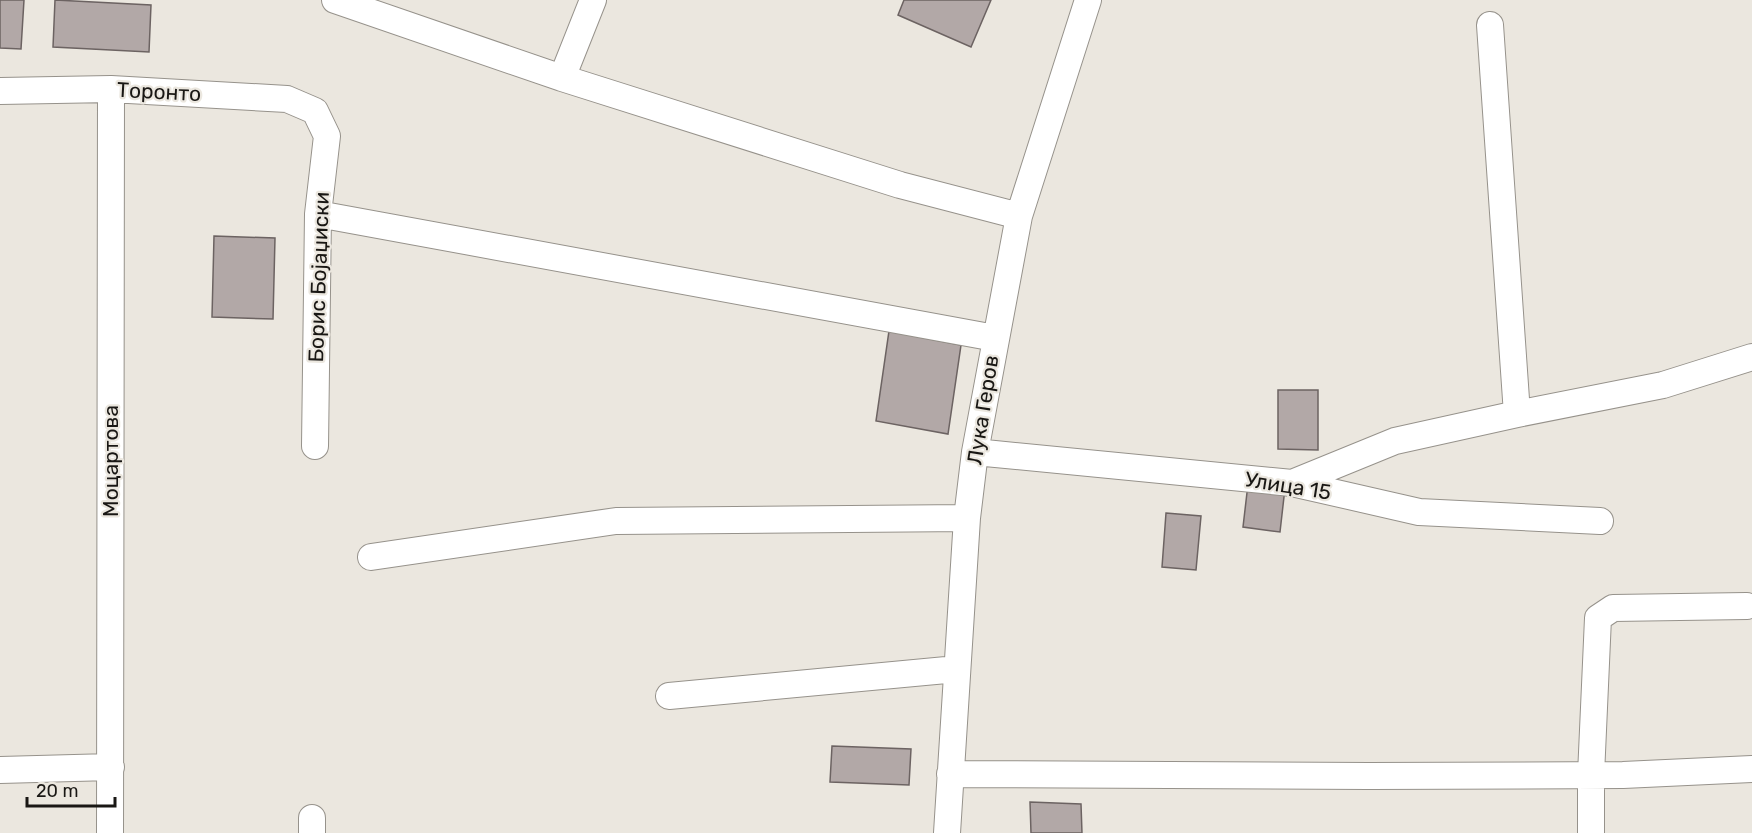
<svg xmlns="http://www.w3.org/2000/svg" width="1752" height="833" font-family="Rubik,sans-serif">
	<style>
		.building { fill: #b2a8a7; stroke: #6c6362; stroke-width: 1.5 }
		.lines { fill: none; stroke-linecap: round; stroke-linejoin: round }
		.minor-casing { stroke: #96928b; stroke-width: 28 }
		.minor { stroke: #fff; stroke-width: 26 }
		.labels { text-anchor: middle; stroke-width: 4.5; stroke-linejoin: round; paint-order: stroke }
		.street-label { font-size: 21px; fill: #191714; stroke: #ebe7df }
	</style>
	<rect width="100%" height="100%" fill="#ebe7df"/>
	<path class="building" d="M0 0H24L21 49 0 48Z
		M55 0 151 5 149 52 53 47Z
		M904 0H991L971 47 898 15Z
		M214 236 275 238 273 319 212 317Z
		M889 331 961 345 948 434 876 421Z
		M1278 390H1318V450L1278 449Z
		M1248 484 1285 488 1280 532 1243 527Z
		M1166 513 1201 516 1196 570 1162 567Z
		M832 746 911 749 909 785 830 782Z
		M1030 802 1081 804 1082 833H1031Z"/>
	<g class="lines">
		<g class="minor-casing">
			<path id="minor" d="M335 0 562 78 593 0
				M1490 25 1517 414
				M562 78 900 185 1019 216
				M0 91 111 89 287 99 315 111 327 136 318 214 315 446
				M318 214 995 338
				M975 452 1292 483 1419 512 1600 521
				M1292 483 1395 441 1517 414 1663 385 1752 357
				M371 557 616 521 967 518
				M669 696 957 669
				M0 770 111 767
				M950 774 1369 776 1623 775 1752 769
				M312 818V833
				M110 833 111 89
				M947 833 967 518 975 452 1019 216 1088 0
				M1591 833V775L1598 618 1613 608 1747 606"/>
		</g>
		<use href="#minor" class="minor"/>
	</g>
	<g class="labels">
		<g class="street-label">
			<text transform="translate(159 92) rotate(3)" y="7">Торонто</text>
			<text transform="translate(319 277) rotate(-88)" y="7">Борис Бојаџиски</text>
			<text transform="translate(983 410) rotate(-81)" y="7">Лука Геров</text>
			<text transform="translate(111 461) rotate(-90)" y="7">Моцартова</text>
			<text transform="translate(1288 486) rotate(9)" y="7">Улица 15</text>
		</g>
	</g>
	<path d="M27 797v9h88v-9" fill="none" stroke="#191714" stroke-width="3"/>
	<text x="36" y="797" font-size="18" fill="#191714" stroke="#ebe7df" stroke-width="4.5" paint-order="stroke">20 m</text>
</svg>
